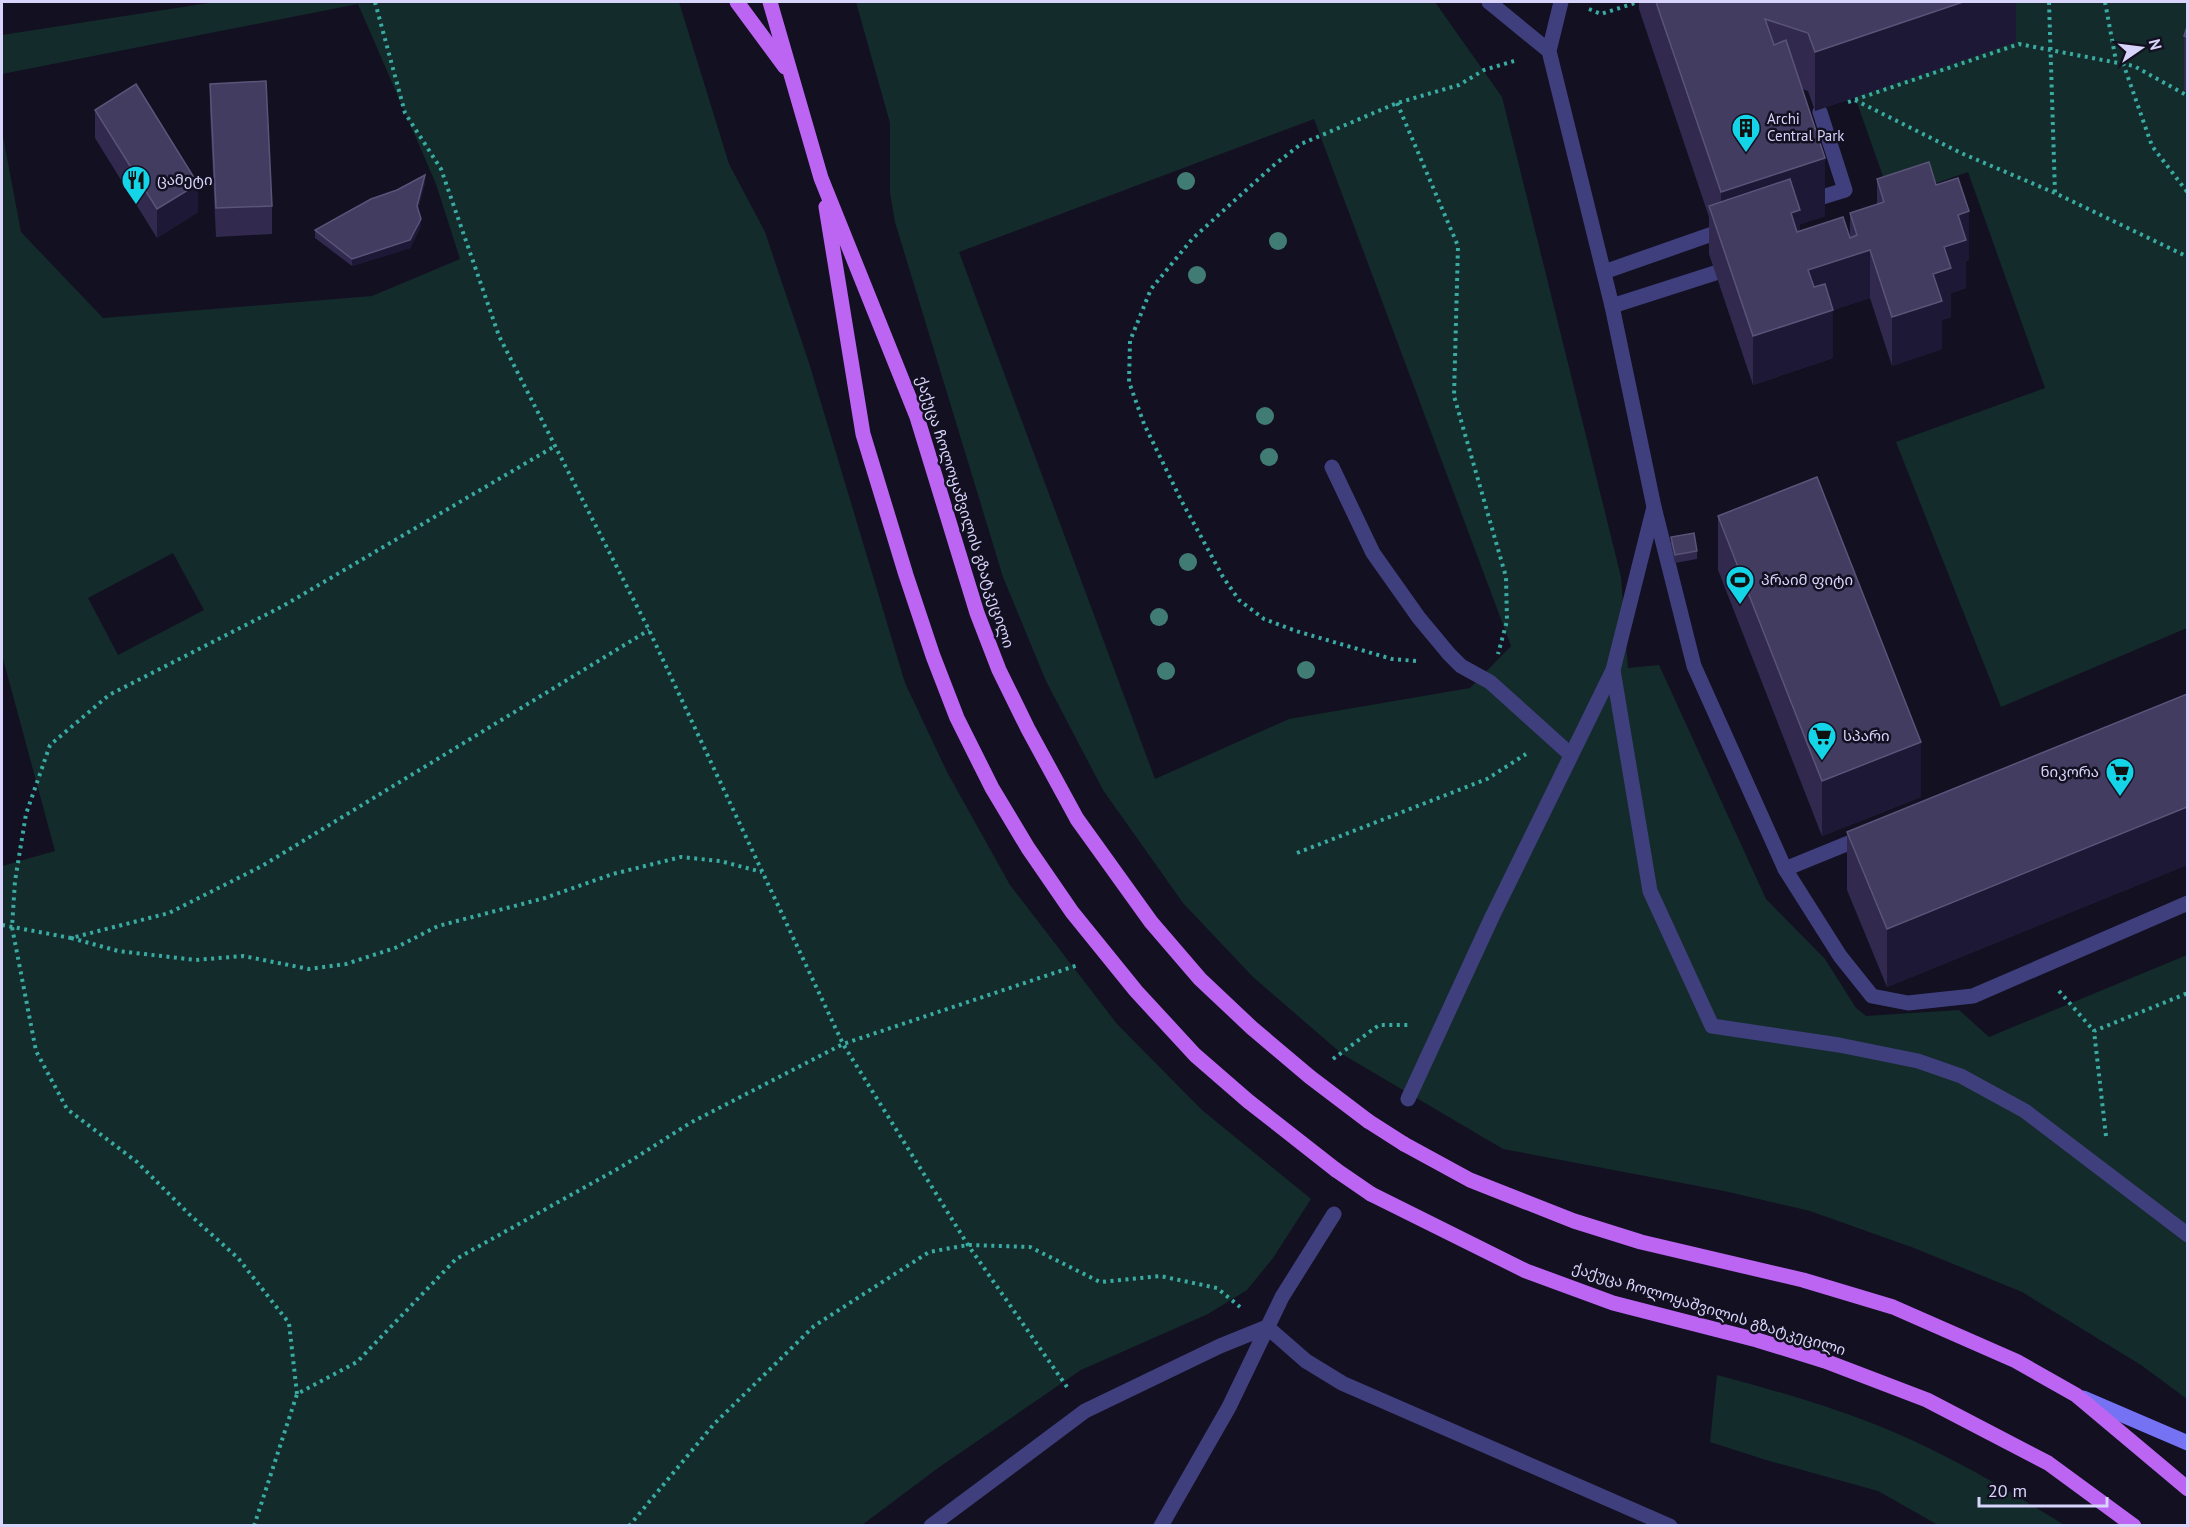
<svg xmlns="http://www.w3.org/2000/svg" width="2189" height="1527" font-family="'PT Sans','Noto Sans Georgian',sans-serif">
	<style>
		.green { fill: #132b2a; fill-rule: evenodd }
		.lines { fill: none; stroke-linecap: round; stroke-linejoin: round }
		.path { stroke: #39aba3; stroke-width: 4; stroke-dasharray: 3 4.5; stroke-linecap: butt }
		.lane { stroke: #403f7d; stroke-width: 15 }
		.street { stroke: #403f7d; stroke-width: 15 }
		.secondary { stroke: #7573f3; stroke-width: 15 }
		.primary { stroke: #bb65f2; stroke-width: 15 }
		.primary-bridge { stroke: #bb65f2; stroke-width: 15 }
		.tree { fill: #417c74 }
		.wall { fill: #312a4e }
		.shaded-wall { fill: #1d1835 }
		.building { fill: #433c61; stroke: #5a5479; stroke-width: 1.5 }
		.labels { text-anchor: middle; stroke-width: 5; stroke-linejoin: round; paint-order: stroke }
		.poi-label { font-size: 15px; fill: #d8d4fb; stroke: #131022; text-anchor: start }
		.street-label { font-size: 15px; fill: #d8d4fb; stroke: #131022 }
	</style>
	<rect width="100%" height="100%" fill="#131022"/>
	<path class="green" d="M215 2H679L729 164 765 232 810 366 905 683 947 772 1010 885 1117 1024 1202 1110 1311 1199 1273 1258 1247 1290 1208 1314 1081 1370 938 1468 862 1525H2V866L55 851 2 655V131L21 232 103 318 372 296 460 259 436 184 358 4 2 74V35ZM173 553 204 610 118 655 88 598Z
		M856 2H1435L1502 97 1621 577 1628 668 1659 665 1766 899 1825 959 1856 1008 1866 1016 1959 1010 1989 1037 2187 955V1399L2141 1365 2022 1292 1914 1248 1810 1211 1724 1191 1503 1149 1342 1054 1253 977 1183 903 1103 790 1046 681 1003 577 895 222 890 193V123ZM1314 119 1511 646 1470 688 1289 719 1155 779 959 252Z
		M2002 2H2187L2188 82 2184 90 2188 92 2187 628 2001 707 1896 442 2045 388 1968 172 1891 199 1855 97Z
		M1717 1375C1770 1389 1823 1404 1874 1424 1941 1450 2003 1487 2064 1525H1938L1878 1491 1766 1460 1710 1442Z"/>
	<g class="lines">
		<path class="path" d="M375 2 405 113 441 169 499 336 649 630 843 1044 968 1245 1067 1387
			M2049 2 2055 193
			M2105 2 2116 61
			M1589 9 1601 14 1638 2
			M2123 63 2152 146 2188 193
			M1855 100 1961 153 2055 193 2188 257
			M1848 102 2019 44 2134 66 2188 96
			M1397 103 1458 246 1454 396 1506 577 1507 621 1498 654
			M1416 661 1392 659 1296 631 1264 619 1239 600 1223 577 1181 500 1144 424 1129 382 1130 341 1151 289 1193 238 1274 165 1301 144 1397 103 1459 85 1484 70 1514 61
			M1297 853 1487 779 1526 754
			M2 925 71 938 169 913 262 866 649 630
			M71 938 118 951 196 960 243 956 309 969 346 964 395 948 438 926 545 898 613 874 681 857 720 861 762 872
			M2059 991 2094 1031
			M1333 1059 1379 1025H1410
			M2106 1136 2094 1031 2188 993
			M297 1394 289 1323 238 1258 189 1214 137 1162 67 1109 36 1051 12 927 15 881 26 814 50 745 109 695 283 606 555 446
			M254 1526 297 1394 357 1362 456 1259 621 1167 690 1123 843 1044 1078 965
			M629 1526 714 1424 814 1326 929 1252 968 1245 1030 1247 1100 1282 1160 1276 1217 1288 1240 1307"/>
		<path class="lane" d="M1819 198 1845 190 1820 112
			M1604 272 1715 233
			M1612 306 1715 273
			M1332 467 1373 553 1419 618 1449 654 1461 666 1490 682 1571 755
			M1613 670 1650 891 1712 1026 1839 1045 1918 1061 1961 1076 2025 1111 2188 1235
			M1785 869 1866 836
			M1408 1099 1492 917 1613 670 1654 507
			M931 1526 1085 1411 1220 1346 1267 1327 1306 1361 1342 1383 1670 1526
			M1161 1526 1229 1407 1282 1297 1334 1214"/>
		<path class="street" d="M1489 2 1549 51
			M1561 2 1549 51 1612 306 1654 507 1694 666 1785 869 1840 956 1872 996 1908 1003 1973 996 2188 903"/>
		<path class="secondary" d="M2083 1398 2188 1443"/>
		<path class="primary" d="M737 2 785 67
			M770 2 821 178 917 417 977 613 999 670 1028 729 1077 819 1151 922 1200 979 1252 1028 1310 1077 1368 1121
			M826 207 863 434 906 575 933 656 957 718 992 788 1028 848 1072 912 1136 991 1195 1055 1248 1101 1336 1170
			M1404 1144 1470 1180 1574 1221 1641 1242 1803 1280 1893 1307 2016 1361 2076 1395 2188 1489
			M1371 1194 1526 1271 1613 1303 1757 1340 1825 1361 1927 1400 2048 1463 2134 1526"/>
		<path class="primary-bridge" d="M1368 1121 1404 1144
			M1336 1170 1371 1194"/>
	</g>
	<g class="tree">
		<circle cx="1186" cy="181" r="9"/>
		<circle cx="1278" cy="241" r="9"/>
		<circle cx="1197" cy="275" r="9"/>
		<circle cx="1265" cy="416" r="9"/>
		<circle cx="1269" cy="457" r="9"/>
		<circle cx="1188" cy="562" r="9"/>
		<circle cx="1159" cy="617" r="9"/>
		<circle cx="1306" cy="670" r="9"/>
		<circle cx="1166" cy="671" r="9"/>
	</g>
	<path class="wall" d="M1639 2H2016V42L1815 111 1808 91 1802 89 1825 216 1800 224V231L1850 237V213L1877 204V179L1936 185 1969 260 1966 261V288L1951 293V317L1942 320V349L1892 366 1870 298 1833 310V358L1753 385 1709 254V217L1639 9Z
		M2187 27V92L2184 90V36Z
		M210 84 272 206V234L216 237 210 112Z
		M95 110 198 212 157 238 95 138Z
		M425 183 418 209 421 226 410 248 352 266 315 238V230Z
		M1718 516 1921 797 1822 836 1718 570Z
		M1671 537 1697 551V559L1675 563 1671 545Z
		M2187 694V865L1887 987 1847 890V832Z"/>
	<path class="shaded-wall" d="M1963 2H2016V42L1815 111V52Z
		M1825 158V216L1800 224V259L1721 240V192Z
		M425 175V183L417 213V206Z
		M198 184V212L157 238V209Z
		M1969 211V260L1966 261V288L1951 293V317L1942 320V349L1892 366V317L1944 247 1958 215Z
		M421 219V226L410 248 352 266V259Z
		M1870 250V298L1833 310V358L1753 385V336L1808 270Z
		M1921 742V797L1822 836V781Z
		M2187 807V865L1887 987V929Z"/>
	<path class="building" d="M1656 2H1963L1815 52 1808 33 1765 19 1774 45 1786 40 1825 158 1721 192Z
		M2187 27V37L2184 36Z
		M266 81 272 206 216 208 210 84Z
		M136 84 198 184 157 209 95 110Z
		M1929 162 1936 185 1958 178 1969 211 1958 215 1966 240 1944 247 1951 268 1933 274 1942 301 1892 317 1870 250 1808 270 1814 287 1825 284 1833 310 1753 336 1709 206 1790 179 1800 210 1791 213 1797 232 1843 217 1850 238 1857 235 1850 213 1884 202 1877 179Z
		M425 175 417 206 421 219 410 240 352 259 315 230 371 199 397 190Z
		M1817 477 1921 742 1822 781 1718 516Z
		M1694 533 1697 551 1675 555 1671 537Z
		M2187 694V807L1887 929 1847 832Z"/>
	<defs>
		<g id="building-pin" transform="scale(1.5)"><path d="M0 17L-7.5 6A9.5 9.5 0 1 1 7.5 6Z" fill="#14d5e8" stroke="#131022"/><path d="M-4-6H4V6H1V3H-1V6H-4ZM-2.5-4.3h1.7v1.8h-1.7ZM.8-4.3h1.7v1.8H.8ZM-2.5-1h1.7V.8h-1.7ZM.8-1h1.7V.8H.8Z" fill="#111"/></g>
		<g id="restaurant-pin" transform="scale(1.5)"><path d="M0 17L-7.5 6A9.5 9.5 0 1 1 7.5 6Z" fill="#14d5e8" stroke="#131022"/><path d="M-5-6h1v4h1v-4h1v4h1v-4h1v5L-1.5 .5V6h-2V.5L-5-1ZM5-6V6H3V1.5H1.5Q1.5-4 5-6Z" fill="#111"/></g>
		<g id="stadium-pin" transform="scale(1.5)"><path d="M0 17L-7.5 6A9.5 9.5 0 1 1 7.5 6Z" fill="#14d5e8" stroke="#131022"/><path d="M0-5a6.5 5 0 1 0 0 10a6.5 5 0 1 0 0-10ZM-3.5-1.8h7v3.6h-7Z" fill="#111"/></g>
		<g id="supermarket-pin" transform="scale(1.5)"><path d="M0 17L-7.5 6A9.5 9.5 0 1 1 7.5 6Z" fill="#14d5e8" stroke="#131022"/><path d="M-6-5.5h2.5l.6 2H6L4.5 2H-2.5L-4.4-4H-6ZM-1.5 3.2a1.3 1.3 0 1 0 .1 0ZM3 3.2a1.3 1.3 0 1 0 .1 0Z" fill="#111"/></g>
	</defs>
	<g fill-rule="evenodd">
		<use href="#building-pin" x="1746" y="128"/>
		<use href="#restaurant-pin" x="136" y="180"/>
		<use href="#stadium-pin" x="1740" y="580"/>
		<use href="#supermarket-pin" x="1822" y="736"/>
		<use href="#supermarket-pin" x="2120" y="772"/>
	</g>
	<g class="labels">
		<g class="poi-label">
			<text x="1767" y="124">Archi<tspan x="1767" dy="17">Central Park</tspan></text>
			<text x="157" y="185">ცამეტი</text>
			<text x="1761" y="585">პრაიმ ფიტი</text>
			<text x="1843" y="741">სპარი</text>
			<text x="2099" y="777" text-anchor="end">ნიკორა</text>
		</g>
		<g class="street-label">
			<text transform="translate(965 512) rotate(72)" y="5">ქაქუცა ჩოლოყაშვილის გზატკეცილი</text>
			<text transform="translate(1709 1309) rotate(17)" y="5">ქაქუცა ჩოლოყაშვილის გზატკეცილი</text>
		</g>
	</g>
	<rect width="2189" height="1527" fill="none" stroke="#d8d4fb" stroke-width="6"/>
	<g transform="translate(2141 48) rotate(76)" stroke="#131022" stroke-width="4.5" paint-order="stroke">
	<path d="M0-4.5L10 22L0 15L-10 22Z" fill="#d8d4fb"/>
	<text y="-9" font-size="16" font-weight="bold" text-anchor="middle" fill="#d8d4fb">N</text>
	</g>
	<path d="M1979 1497v9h128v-9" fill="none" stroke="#d8d4fb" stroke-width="3"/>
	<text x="1988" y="1497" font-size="18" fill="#d8d4fb" stroke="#131022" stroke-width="4.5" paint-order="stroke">20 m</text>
</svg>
